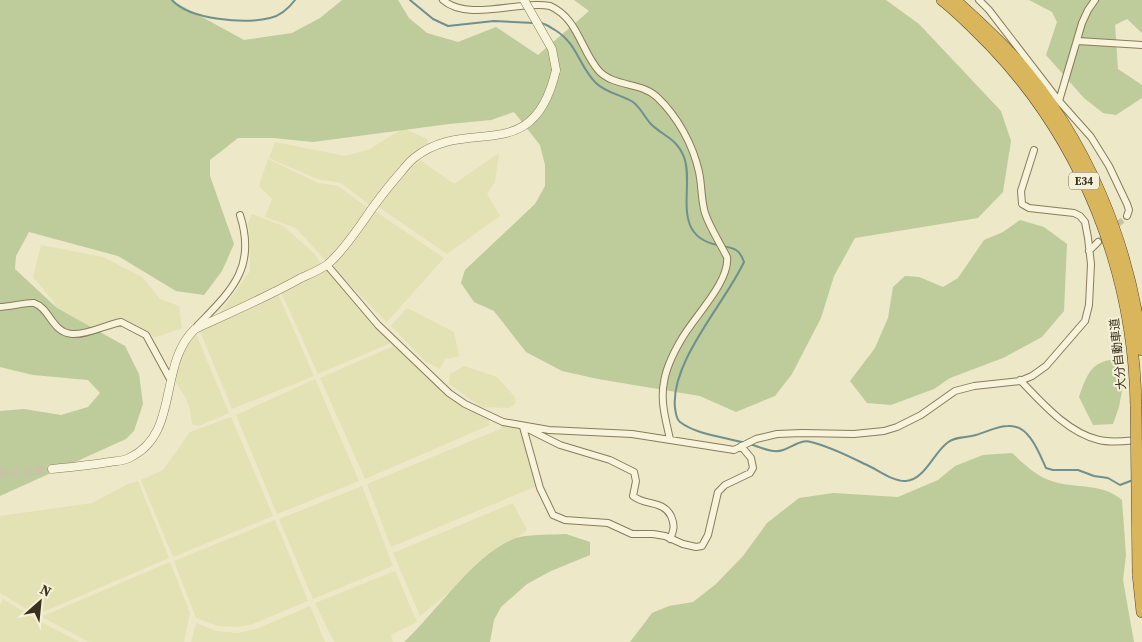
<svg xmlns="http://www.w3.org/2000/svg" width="1142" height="642" font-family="'Source Serif 4','Noto Sans JP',serif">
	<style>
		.farmland { fill: #e3e2b5 }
		.green { fill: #becb9b }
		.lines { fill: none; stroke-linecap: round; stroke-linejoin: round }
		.stream { stroke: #6f908d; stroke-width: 2 }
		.minor-tunnel { stroke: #c9c3a6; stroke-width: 6; stroke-dasharray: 6 3; stroke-linecap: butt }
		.tertiary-tunnel { stroke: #c9c3a6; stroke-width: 8; stroke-dasharray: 8 4; stroke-linecap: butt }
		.minor-casing { stroke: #897b5d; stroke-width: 8 }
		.tertiary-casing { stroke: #897b5d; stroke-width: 9 }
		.motorway-casing { stroke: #574831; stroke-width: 12 }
		.minor { stroke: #f8f4db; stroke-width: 6 }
		.tertiary { stroke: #f8f4db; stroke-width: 8 }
		.motorway { stroke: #d9b55c; stroke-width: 11 }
		.tertiary-bridge-casing { stroke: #897b5d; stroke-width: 9; stroke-linecap: butt }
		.motorway-bridge-casing { stroke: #574831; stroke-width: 12; stroke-linecap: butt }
		.tertiary-bridge { stroke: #f8f4db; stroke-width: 8 }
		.motorway-bridge { stroke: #d9b55c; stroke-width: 11 }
		.labels { text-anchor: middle; stroke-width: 4; stroke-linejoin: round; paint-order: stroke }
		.shield { fill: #f5f1d7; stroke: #716a57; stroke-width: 1 }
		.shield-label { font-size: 11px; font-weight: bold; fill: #393020 }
		.street-label { font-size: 12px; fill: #393020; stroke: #f5f1d7 }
	</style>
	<rect width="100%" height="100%" fill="#ede8c7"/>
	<path class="farmland" d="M403 128 427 139 428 144 404 162 371 206 341 183 317 179 269 158 275 142 345 156 370 149Z
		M499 153 495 182 487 194 500 216 447 254 377 206 404 173 420 160 454 184Z
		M268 159 318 183 338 186 368 208 347 240 327 262 296 228 265 217 272 199 259 186Z
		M375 211 444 258 387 322 335 270V261L358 236Z
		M252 214 283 226 314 253 321 264 271 292 219 314 250 271V241L248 223Z
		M41 245 103 257 142 277 160 299 179 306 182 328 154 338 149 332 121 318 82 330 66 326 53 301 33 277Z
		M328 269 393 342 318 374 281 292Z
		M278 294 314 376 232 409 200 331Z
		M407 308 454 332 459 355 457 357 445 359 440 369 426 362 391 326Z
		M196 334 229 413 199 426 193 425 192 423 190 409 186 398 176 383 175 374 182 350Z
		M396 345 454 399 488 417 490 425 365 479 320 378Z
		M464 366 497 377 514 396 516 403 509 408 481 407 449 384 450 374Z
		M315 379 359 481 277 514 236 415Z
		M231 417 273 516 173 557 141 480 163 470 190 432Z
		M503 425 521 428 537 486 391 547 367 484 500 429Z
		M138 481 169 558 36 615 0 593V516L92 503 126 485Z
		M362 486 393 566 313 599 279 519Z
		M513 503 527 530 420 616 393 553Z
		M275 520 308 601 253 624 238 627 218 626 196 618 174 561Z
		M170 562 190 613 184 642H89L44 618 43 616Z
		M395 571 417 622 391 635 393 642H334L315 603Z
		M3 599 39 621 80 642H0V605Z
		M310 606 325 642H191L196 623 216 631 238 633 259 628Z"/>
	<path class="green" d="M0 0H171L244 40 292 33 320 18 342 0H398L409 18 427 33 458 42 496 27 538 55 589 11 574 0H886L919 24 1001 111 1011 141 1003 192 978 218 855 238 834 276 821 318 792 374 775 396 736 412 700 396 598 379 562 371 526 352 494 311 474 302 461 283 465 270 535 204 545 186V165L540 145 514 112 491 120 449 124 313 142 273 138H238L210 160V176L234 244 222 271 204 295 176 291 118 256 29 232 16 256 15 269 57 308 125 346 139 374 143 404 134 431 126 439 0 496V411L24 409 61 415 88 407 100 393 88 380 33 375 0 367Z
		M1029 0H1142V33L1127 19 1115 25 1118 69 1142 85V98L1116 115 1103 113 1084 98 1046 55 1057 22 1052 12Z
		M1020 220 1044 227 1067 244 1064 311 1042 337 1003 358 950 378 934 389 891 405 867 403 850 381 875 348 888 318 893 287 905 276 919 277 943 287 958 278 984 240 1003 232Z
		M1117 359 1123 385 1119 407 1113 424 1093 425 1079 397C1087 374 1091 361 1117 359Z
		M1012 453C1027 467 1038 478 1058 483 1080 488 1104 484 1122 500L1126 555 1123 580 1134 642H630L652 613 669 606 693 602 716 584 743 556 767 523 799 498 833 493 898 497 938 480 955 466 983 455Z
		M566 534 590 542V555L551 571 527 584 501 607 494 620 490 642H404C436 613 479 547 520 537 535 534 552 535 566 534Z"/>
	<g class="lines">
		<path class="stream" d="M172 0C190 20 245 24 270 18 280 16 289 8 295 0
			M410 0 433 19 448 26 494 21 534 23
			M541 23C546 24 550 27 555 30 578 44 579 67 596 83 606 93 622 95 633 102 640 107 644 116 650 123 662 136 676 137 684 157 695 186 669 236 718 245
			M722 246C735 248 740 250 744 262 725 303 670 362 675 408 676 413 676 419 680 422 697 435 725 437 745 443
			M750 444C760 447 773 454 783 450 792 447 801 439 811 442 832 447 852 458 871 467 881 472 895 482 906 481 924 480 933 454 947 443 955 436 966 438 976 435 987 432 997 426 1008 426 1029 424 1039 453 1046 468L1053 470H1078L1094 476 1108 478 1120 485 1133 480"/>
		<path class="minor-tunnel" d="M1098 242 1127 216"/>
		<path class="tertiary-tunnel" d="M0 474 52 469"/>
		<g class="minor-casing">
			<path id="minor" d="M443 0C468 22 520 0 550 6 578 18 581 51 599 71 614 87 641 82 657 97 678 117 693 145 699 172 702 186 701 200 705 213 710 228 720 243 727 257 730 282 693 318 681 340 674 352 666 368 664 382 660 401 666 421 670 439
				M979 0 989 10 1059 101 1091 137 1109 166 1127 204 1129 210 1127 216
				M1078 41 1142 45
				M1059 101 1082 23 1088 10 1095 0
				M1089 251 1098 242
				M327 265 378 325 449 393 465 404 503 422 549 430 632 434 734 450 756 439 777 434 802 433 854 434 884 431 897 427 921 415 955 391 974 386 1020 381 1032 376 1046 366 1085 321 1089 305 1091 264 1088 238 1085 222 1080 216 1074 213 1029 208 1022 204 1021 191 1034 150
				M0 307C8 307 29 302 34 303 50 308 52 333 72 334 88 335 105 325 121 322L146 335 170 379
				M197 326C231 291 257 268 240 215
				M1020 380C1042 403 1068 433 1099 440 1112 443 1125 441 1138 440
				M523 427 540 488 553 515 565 520 608 523 632 534H653L665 536 683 544 696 547 702 546 708 535 718 492 725 485 750 473 753 468 751 458 741 446
				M526 428 560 445 610 460 634 472 636 481 633 496C645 506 663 500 671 516 675 525 674 530 670 539"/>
		</g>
		<g class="tertiary-casing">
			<path id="tertiary" d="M52 469C72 467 91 465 110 462 116 461 124 461 129 458 181 434 157 365 195 329 230 313 267 297 301 278 310 274 320 270 328 264 341 253 352 237 362 223 374 205 387 188 401 172 405 167 409 162 414 158 468 114 533 170 556 70"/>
		</g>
		<g class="motorway-casing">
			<path id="motorway" d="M942 0C960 14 976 31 992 47 1084 144 1134 273 1136 406
				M955 0C976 19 996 37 1015 58 1086 138 1130 244 1142 350
				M1138 574 1142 612"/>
		</g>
		<use href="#minor" class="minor"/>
		<use href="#tertiary" class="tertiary"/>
		<use href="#motorway" class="motorway"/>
		<g class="tertiary-bridge-casing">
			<path id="tertiary-bridge" d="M524 0 552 49 556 70"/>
		</g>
		<g class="motorway-bridge-casing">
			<path id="motorway-bridge" d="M1136 406 1138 574"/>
		</g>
		<use href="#tertiary-bridge" class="tertiary-bridge"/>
		<use href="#motorway-bridge" class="motorway-bridge"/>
	</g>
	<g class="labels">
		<rect class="shield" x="1069" y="172.5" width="30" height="17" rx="4"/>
		<g class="shield-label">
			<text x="1084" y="185">E34</text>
		</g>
		<g class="street-label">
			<text transform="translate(1118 354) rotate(-96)" y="4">大分自動車道</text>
		</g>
	</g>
	<g transform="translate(40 602) rotate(27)" stroke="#f5f1d7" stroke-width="4" paint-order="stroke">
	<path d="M0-4L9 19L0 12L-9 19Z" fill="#393020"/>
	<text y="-8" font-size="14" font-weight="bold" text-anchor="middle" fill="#393020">N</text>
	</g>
</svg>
